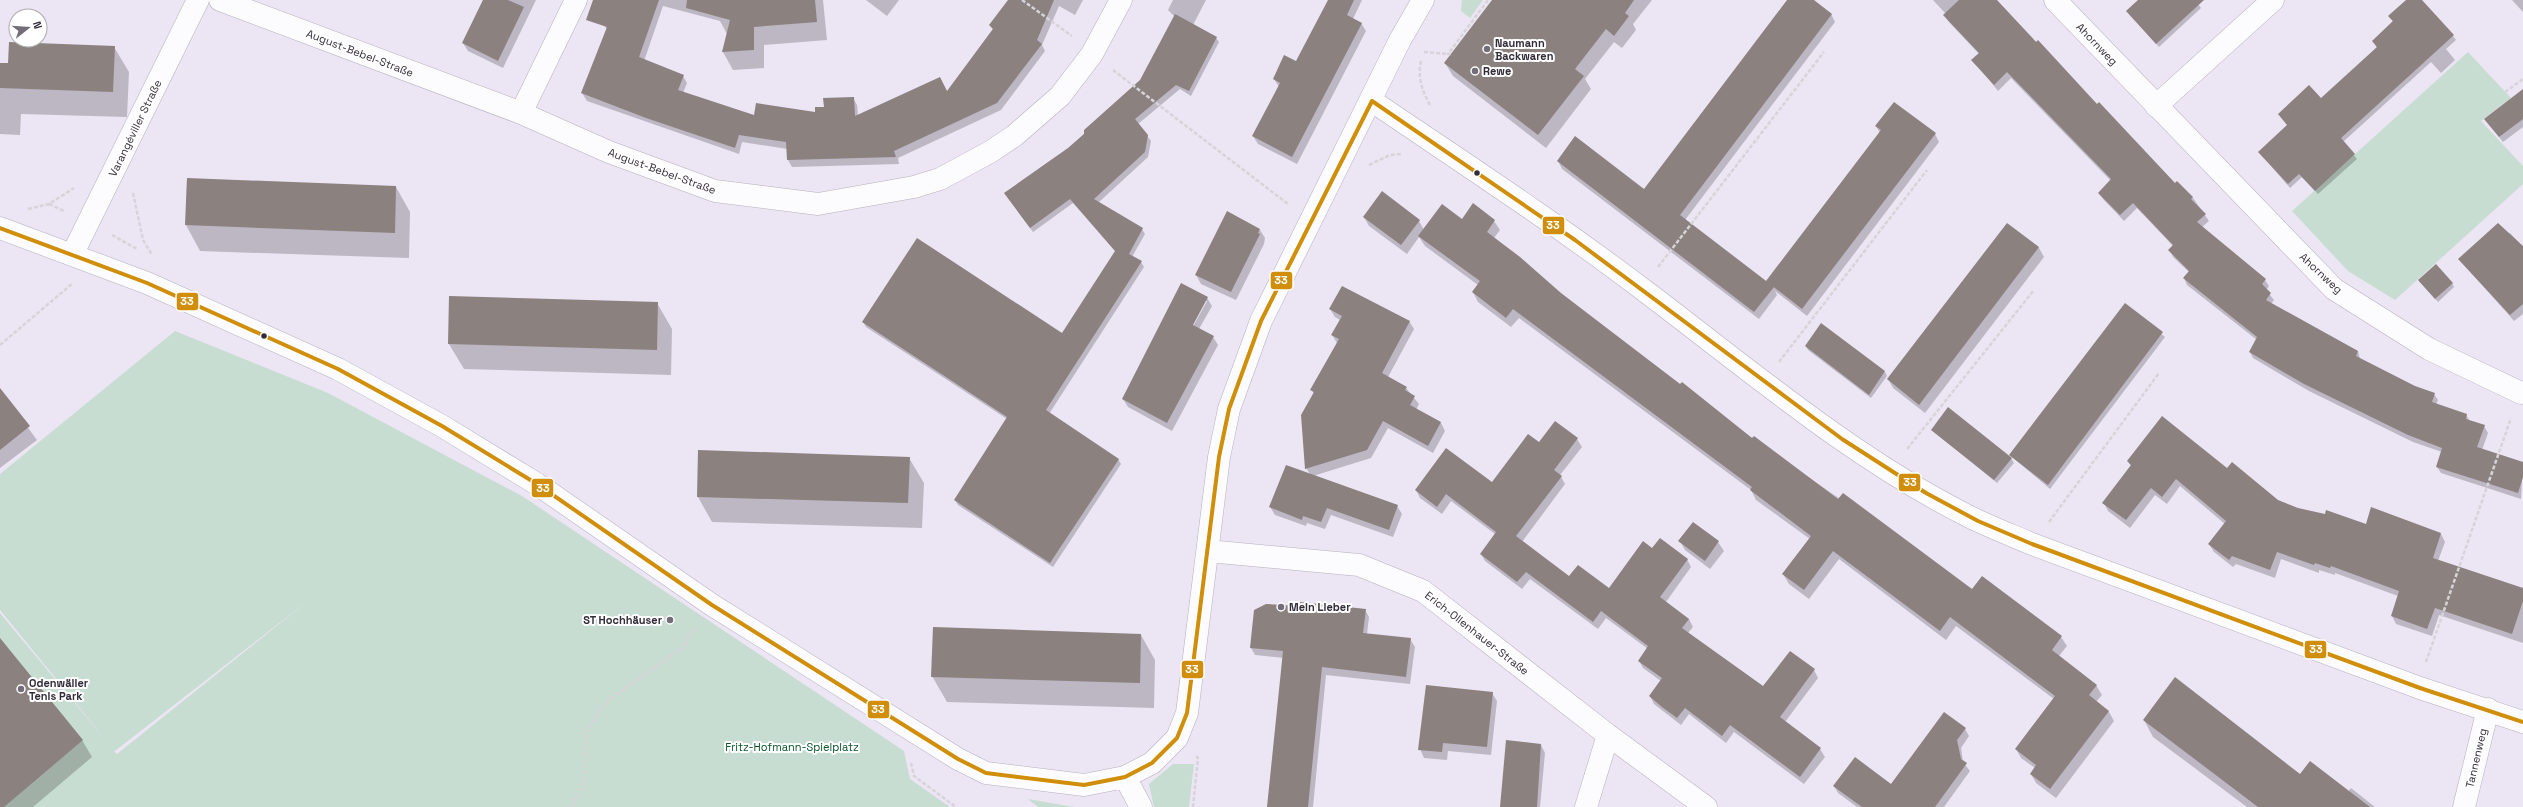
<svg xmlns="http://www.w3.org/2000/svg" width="2523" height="807" font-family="'Space Grotesk',sans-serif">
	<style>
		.green { fill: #c8ddd1; fill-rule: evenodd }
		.shadow { fill: #0003; fill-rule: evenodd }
		.building { fill: #8b817f }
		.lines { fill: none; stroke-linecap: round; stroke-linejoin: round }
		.minor-casing { stroke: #b6b0bc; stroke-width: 23 }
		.path { stroke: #d6d4d8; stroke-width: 2.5; stroke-dasharray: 4 2; stroke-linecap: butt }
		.minor { stroke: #fcfbfd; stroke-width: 22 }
		.bus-1-casing { stroke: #fff; stroke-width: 7 }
		.bus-1 { stroke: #d08e0b; stroke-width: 4 }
		.poi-dot { fill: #736d7a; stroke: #fff; stroke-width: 1.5 }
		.bus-dot { fill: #322c38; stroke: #fff; stroke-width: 1.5 }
		.labels { text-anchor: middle; stroke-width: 4; stroke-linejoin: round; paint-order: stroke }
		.poi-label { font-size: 11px; font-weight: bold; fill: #322c38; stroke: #fff; text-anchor: start }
		.street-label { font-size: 11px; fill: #322c38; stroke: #fff }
		.park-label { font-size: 11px; fill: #075427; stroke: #fff }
		.line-badge { stroke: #fff; stroke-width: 1.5 }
		.badge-label { font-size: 11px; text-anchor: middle; font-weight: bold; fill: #fff }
	</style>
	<rect width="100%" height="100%" fill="#ece5f4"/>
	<path class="green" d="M1462 0H1483L1470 18 1461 11Z
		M2468 52 2511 98 2481 121 2523 166V184L2395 300 2348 271 2292 211Z
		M175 331 328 393 522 496 904 751 910 779 950 807H0V613L109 744 0 610V474ZM309 600 117 754 114 751H115Z
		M1173 764H1194L1189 807H1154L1149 784Z
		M1028 799 1074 807H1038Z"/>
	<path class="shadow" d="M483 0H536L503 68 468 51 463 43Z
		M615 0H823L827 40 764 45V68L733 70 723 52 727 34 720 21 663 6 644 61 683 76 687 83 683 93 755 117 816 113 853 98 857 105 858 116 940 78 947 92 1014 0H1083L1075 15 1059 6 1042 45 1045 51 1001 110 898 158 899 164 792 167 788 160 787 149 742 142 739 154 587 101 582 93 607 30 605 26Z
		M866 0H899L887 16Z
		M1173 0H1206L1193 25 1216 38 1219 42 1191 96 1180 89 1138 124 1151 141 1148 157 1098 203 1142 229 1145 234 1132 257 1141 262 1144 267 1049 414 1118 459 1121 464 1053 567 958 505 955 500 1007 419 866 327 863 322 1062 334 1116 252 1073 203 1033 232 1008 198 1068 149 1141 81 1175 17 1168 10Z
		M1329 0H1362L1353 19 1361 23 1366 31 1297 164 1258 144 1253 136 1279 87 1274 79 1296 62Z
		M1494 0H1652L1633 24 1636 30 1622 48 1614 42 1585 79 1591 89 1546 148 1453 76 1445 63Z
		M1788 0H1812L1831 14 1835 22 1685 220 1770 286 1880 133 1876 126 1935 134 1939 142 1807 316 1775 291 1777 295 1759 319 1562 169 1558 161 1644 190Z
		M1933 0H1996L2097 105 2175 184 2177 182 2193 198 2209 221 2202 227 2265 280 2269 286 2266 290 2274 300 2271 304 2358 351 2360 359 2415 387 2434 394 2438 400 2436 405 2466 415 2470 421 2484 426 2488 433 2482 450 2523 463 2521 499 2441 473 2437 467 2442 452 2413 442 2309 391 2253 358 2250 352 2257 340 2187 285 2184 278 2189 272 2173 257 2170 250 2173 246 2137 208 2124 221 2103 199 2099 193 2111 181 2011 78 1998 91 1973 60 1979 54 1948 21 1946 14Z
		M2140 0H2195L2201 8 2159 47 2127 11Z
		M2418 0H2421L2453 36 2456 40 2446 49 2455 60 2441 73 2431 62 2343 142 2357 159 2318 194 2302 177 2290 188 2259 152 2288 125 2279 114 2321 100 2377 48 2373 41 2393 22 2389 16Z
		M2512 0H2523V12Z
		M114 47 129 72 127 117 21 114 20 135 0 134V64Z
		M2523 90V127L2503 142 2485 119Z
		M187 179 396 187 410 212 409 258 200 251 186 225Z
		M1473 205 1494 221 1500 230 1494 238 1560 294 1753 439 1972 590 2061 637 2067 646 2059 656 2096 685 2102 695 2096 702 2109 712 2114 721 2056 798 2036 783 2031 774 2035 768 2021 758 2016 749 2054 699 1956 626 1946 640 1839 559 1809 599 1789 584 1783 574 1810 539 1756 500 1751 490 1519 318 1511 327 1478 302 1473 292 1478 285 1425 246 1419 237 1407 254 1369 226 1364 217 1419 221 1424 230 1462 220Z
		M2008 224 2039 248 2044 257 1925 413 1893 388 1888 379Z
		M1260 230 1265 238 1264 244 1236 300 1201 284 1196 275Z
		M2510 233 2523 247V314L2514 321 2459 259Z
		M2419 281 2452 283 2454 287 2438 302Z
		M1207 298 1212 306 1199 329 1213 337 1218 345 1172 431 1128 407 1123 399ZM1204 301H1207L1191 330 1189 329Z
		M657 303 672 329 671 375 464 369 449 344Z
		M2125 304 2165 337 2050 489 2010 455Z
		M1330 309 1409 321 1414 329 1388 377 1406 388 1419 404 1416 410 1441 423 1445 431 1433 453 1388 428 1371 458 1313 476 1397 506 1402 514 1393 537 1331 515 1325 529 1307 523 1306 526 1275 515 1270 507 1310 474 1306 468 1314 395 1312 390 1337 343 1332 335 1340 320 1335 317Z
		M1806 346 1885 372 1887 376 1871 398 1808 350Z
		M0 390 37 440 0 468Z
		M1932 430 2011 458 2014 463 1997 483Z
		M1577 439 1582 447 1560 475 1565 484 1522 542 1569 577 1609 590 1652 550 1687 559 1691 567 1666 602 1689 619 1693 627 1688 633 1764 687 1814 670 1818 678 1785 722 1820 749 1825 757 1804 784 1734 732 1726 743 1689 714 1681 725 1654 704 1650 696 1661 681 1643 668 1639 661 1648 649 1606 618 1598 629 1530 579 1522 589 1485 561 1481 554 1495 534 1451 501 1442 514 1420 498 1416 490 1492 484 1540 443Z
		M909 458 924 483 922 528 712 522 698 497Z
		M2128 461 2227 469 2277 501 2298 509 2367 525 2441 534 2445 542 2438 561 2523 590V643L2439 615 2432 636 2396 624 2392 616 2398 596 2335 573V575L2319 570V573L2281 559 2275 578 2236 564 2233 567 2214 552 2209 544 2225 524 2180 486 2167 504 2155 495 2130 528 2108 511 2104 503 2131 466Z
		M1693 523 1718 542 1724 551 1710 569 1685 550 1680 541Z
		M1365 610 1369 617 1367 634 1410 639 1415 647 1410 684 1326 675 1313 807H1269L1284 658 1255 655 1251 648Z
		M1141 635 1155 660 1154 708 947 702 932 676Z
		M0 640 82 740 92 757 33 807H0Z
		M1492 693 1497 701 1491 755 1448 751 1447 760 1424 758 1420 749Z
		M2144 720 2348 792 2351 788 2375 807H2247L2153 737Z
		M1965 729 1969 736 1961 748 1963 762 1970 771 1944 807H1857L1838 793 1834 786 1891 785Z
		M1541 745 1545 753 1540 807H1501Z"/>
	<path class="building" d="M483 0H508L524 7 498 61 462 43Z
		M593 0H659L639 57 684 75 678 90 754 115 756 103 815 112V107H824L823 98 854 97 855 116 940 77 947 91 993 29 989 25 1008 0H1054L1037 40 1042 44 997 103 894 151 896 157 787 160 786 142 739 135 735 148 646 118 581 93 607 27 586 20Z
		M687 0H815L817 22 754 27V50L722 52 730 20 686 8Z
		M1328 0H1354L1347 15 1362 23 1292 157 1252 136 1280 83 1273 79 1284 55 1296 61Z
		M1492 0H1634L1625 13 1629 16 1614 36 1606 29 1575 69 1584 76 1538 135 1444 63Z
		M1787 0H1814L1832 14 1680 215 1774 287 1754 312 1557 161 1575 136 1644 189Z
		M1959 0H1997L2036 42 2038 40 2097 104 2099 102 2175 183 2177 181 2193 197 2191 199 2206 214 2197 222 2266 279 2262 284 2271 293 2266 300 2358 351 2356 356 2415 386 2435 393 2432 402 2467 414 2466 419 2485 425 2477 447 2523 462V477L2518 493 2436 467 2442 448 2408 435 2304 384 2249 352 2257 337 2183 278 2189 271 2168 250 2173 245 2133 203 2120 215 2098 193 2111 179 2007 72 1994 85 1971 60 1979 53 1943 15Z
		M2138 0H2204L2156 44 2126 11Z
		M2406 0H2422L2454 35 2341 138 2355 154 2315 191 2299 174 2288 184 2258 152 2287 125 2278 114 2309 85 2321 98 2377 47 2372 41 2393 21 2388 16Z
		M1175 14 1217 37 1189 91 1176 85 1135 119 1148 135 1145 152 1094 199 1143 228 1129 254 1142 261 1046 410 1119 459 1050 563 954 500 1007 417 862 322 917 238 1062 333 1115 251 1070 199 1030 228 1004 193 1068 148 1084 134V130L1140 80Z
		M9 42 115 46 113 92 0 88V63H8Z
		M2523 89V119L2499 137 2484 119Z
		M1894 102 1936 133 1802 309 1766 281 1881 130 1875 126Z
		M187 178 396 186 395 233 185 225Z
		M1382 191 1420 220 1401 245 1363 217Z
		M1473 203 1495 220 1487 232 1520 257 1561 293 1680 384 1682 382 1752 438 1754 436 1838 499 1843 493 1972 589 1982 576 2062 636 2052 650 2097 685 2089 695 2109 711 2050 789 2030 774 2036 765 2015 749 2055 696 1950 617 1940 631 1833 551 1804 590 1782 574 1811 536 1750 490 1752 487 1513 309 1506 318 1472 292 1480 281 1418 236 1442 204 1462 219Z
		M1227 211 1260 229 1258 233 1260 234 1231 292 1195 275Z
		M2007 223 2039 247 1919 405 1887 379Z
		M2498 223 2523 246V304L2510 315 2458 259Z
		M2436 264 2453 283 2435 299 2418 280Z
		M1181 283 1208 297 1193 325 1214 336 1167 423 1122 399Z
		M1342 286 1410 321 1382 373 1407 387 1405 390 1415 396 1410 405 1441 422 1428 446 1383 421 1367 450 1305 469 1301 415 1314 392 1310 390 1339 339 1331 335 1342 316 1329 309Z
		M449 296 658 302 657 350 448 344Z
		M2125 303 2163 332 2048 485 2009 455Z
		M1821 323 1885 371 1869 395 1805 346Z
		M0 388 30 426 0 450Z
		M1948 407 2012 458 1994 480 1931 430Z
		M2162 416 2227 468 2232 462 2278 500 2298 508 2325 514 2326 510 2366 524 2371 507 2441 533 2433 558 2523 588V601L2512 634 2435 608 2427 629 2391 616 2399 591 2331 566 2330 568 2315 563 2314 565 2277 552 2270 570 2232 556 2229 560 2208 544 2226 521 2176 479 2162 497 2151 488 2126 520 2102 503 2131 465 2127 461Z
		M1555 421 1578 438 1554 470 1562 476 1516 536 1569 576 1578 565 1609 588 1643 541 1652 548 1660 538 1688 559 1660 597 1689 619 1682 628 1763 686 1790 651 1815 669 1780 717 1821 748 1800 777 1730 725 1722 736 1685 708 1677 718 1662 707 1649 696 1662 678 1638 661 1648 646 1601 611 1593 622 1526 572 1517 582 1480 554 1496 532 1446 494 1437 507 1415 490 1446 448 1492 482 1528 434 1539 442Z
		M698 450 910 457 908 503 697 497Z
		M1286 465 1398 505 1389 530 1327 508 1321 522 1303 516 1302 520 1269 507Z
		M1693 522 1719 541 1705 561 1678 541Z
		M1300 602 1366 609 1363 633 1411 638 1406 677 1322 667 1308 807H1267L1283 651 1250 648 1254 610 1266 604 1299 606Z
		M933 627 1141 634 1140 683 931 677Z
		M0 638 83 740 4 807H0Z
		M2175 677 2300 774 2310 761 2370 807H2258L2143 720Z
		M1426 685 1493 692 1487 747 1443 743 1442 752 1418 750Z
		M1944 712 1966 728 1957 740 1961 759 1967 763 1935 807H1862L1833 786 1855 757 1891 784Z
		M1506 740 1541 744 1537 807H1500Z"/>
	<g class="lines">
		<g class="minor-casing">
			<path id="minor" d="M220 0 521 113 609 152 715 191 818 204 914 187 940 179 990 152 1014 136 1060 96 1092 54 1121 0
				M2055 0 2334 289 2429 349 2521 393
				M1372 101C1462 162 1554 222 1641 288 1746 367 1852 458 1970 517 1990 527 2011 535 2032 544L2420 688 2523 722
				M2156 106 2273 0
				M521 113 576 0
				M0 228 147 283 338 369 442 426 537 484 712 605 958 759 986 773 1084 785 1125 777 1152 763 1177 738 1187 713 1219 457 1229 409 1261 321 1400 40 1423 0
				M72 255 198 0
				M1208 551 1359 565 1423 591 1608 735 1706 807
				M1125 777 1141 807
				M1586 807 1608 735
				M2464 807 2488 709"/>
		</g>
		<path class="path" d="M1022 0 1072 36
			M1424 52 1448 54
			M1451 54H1448L1488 0
			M1421 61C1417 79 1423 92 1431 107
			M1113 70 1288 204
			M2505 92 2523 79
			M1369 165 1390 155 1402 154
			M133 193 143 240 152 255
			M49 204 64 211
			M28 209 49 204 74 188
			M112 235 137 249
			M1658 267 1824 52
			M0 345 73 283
			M1779 362 1927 170
			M1907 449 2034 290
			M2049 522 2159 373
			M2426 662 2511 418
			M911 763 914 776 956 807
			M571 807 584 783 586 732 605 703 681 649 697 626
			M1193 807 1198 758 1196 756"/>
		<use href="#minor" class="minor"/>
		<g class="bus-1-casing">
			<path id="bus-1" d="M1372 101 1575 240 1842 439 1926 493 1978 521 2032 544 2420 688 2523 722
				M0 228 147 283 338 369 442 426 537 484 712 605 958 759 986 773 1084 785 1125 777 1152 763 1177 738 1187 713 1219 457 1229 409 1261 321 1372 101"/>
		</g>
		<use href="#bus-1" class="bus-1"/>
	</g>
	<g class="poi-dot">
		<circle cx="1487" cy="49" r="4"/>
		<circle cx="1475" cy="71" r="4"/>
		<circle cx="1281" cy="607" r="4"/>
		<circle cx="670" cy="620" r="4"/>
		<circle cx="21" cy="689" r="4"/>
	</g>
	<g class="bus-dot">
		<circle cx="1477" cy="173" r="3.5"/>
		<circle cx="264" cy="336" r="3.5"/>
	</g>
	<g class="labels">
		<g class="poi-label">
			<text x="1495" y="47">Naumann<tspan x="1495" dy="13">Backwaren</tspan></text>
			<text x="1483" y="75">Rewe</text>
			<text x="1289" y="611">Mein Lieber</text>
			<text x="662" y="624" text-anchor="end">ST Hochhäuser</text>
			<text x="29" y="687">Odenwäller<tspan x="29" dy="13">Tenis Park</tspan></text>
		</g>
		<g class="street-label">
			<text transform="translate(2097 44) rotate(46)" y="4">Ahornweg</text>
			<text transform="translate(360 53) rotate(21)" y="4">August-Bebel-Straße</text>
			<text transform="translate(135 128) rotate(-64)" y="4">Varangéviller Straße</text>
			<text transform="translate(662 171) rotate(20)" y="4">August-Bebel-Straße</text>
			<text transform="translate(2321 273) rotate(43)" y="4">Ahornweg</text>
			<text transform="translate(1477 633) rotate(38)" y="4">Erich-Ollenhauer-Straße</text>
			<text transform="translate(2476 758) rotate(-77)" y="4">Tannenweg</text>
		</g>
		<g class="park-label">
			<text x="792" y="751">Fritz-Hofmann-Spielplatz</text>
		</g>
	</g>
	<g class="line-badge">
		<rect x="1542" y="216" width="23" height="19" rx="4" fill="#d08e0b"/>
		<rect x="1270" y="271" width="23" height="19" rx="4" fill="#d08e0b"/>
		<rect x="176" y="292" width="23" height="19" rx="4" fill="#d08e0b"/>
		<rect x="1898" y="473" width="23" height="19" rx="4" fill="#d08e0b"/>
		<rect x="531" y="478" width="23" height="20" rx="4" fill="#d08e0b"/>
		<rect x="2304" y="640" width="23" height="19" rx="4" fill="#d08e0b"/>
		<rect x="1181" y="660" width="23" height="19" rx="4" fill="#d08e0b"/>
		<rect x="867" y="700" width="23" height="19" rx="4" fill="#d08e0b"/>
	</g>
	<g class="badge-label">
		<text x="1553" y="229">33</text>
		<text x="1281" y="284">33</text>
		<text x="187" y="305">33</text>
		<text x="1910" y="486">33</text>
		<text x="543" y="492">33</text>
		<text x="2316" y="653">33</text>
		<text x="1192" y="673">33</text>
		<text x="878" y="713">33</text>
	</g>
	<g transform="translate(28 28) rotate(73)"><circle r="19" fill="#ffffff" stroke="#adabaf"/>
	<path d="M0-3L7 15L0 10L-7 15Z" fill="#736d7a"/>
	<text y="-6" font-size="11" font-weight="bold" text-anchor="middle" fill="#322c38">N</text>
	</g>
</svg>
